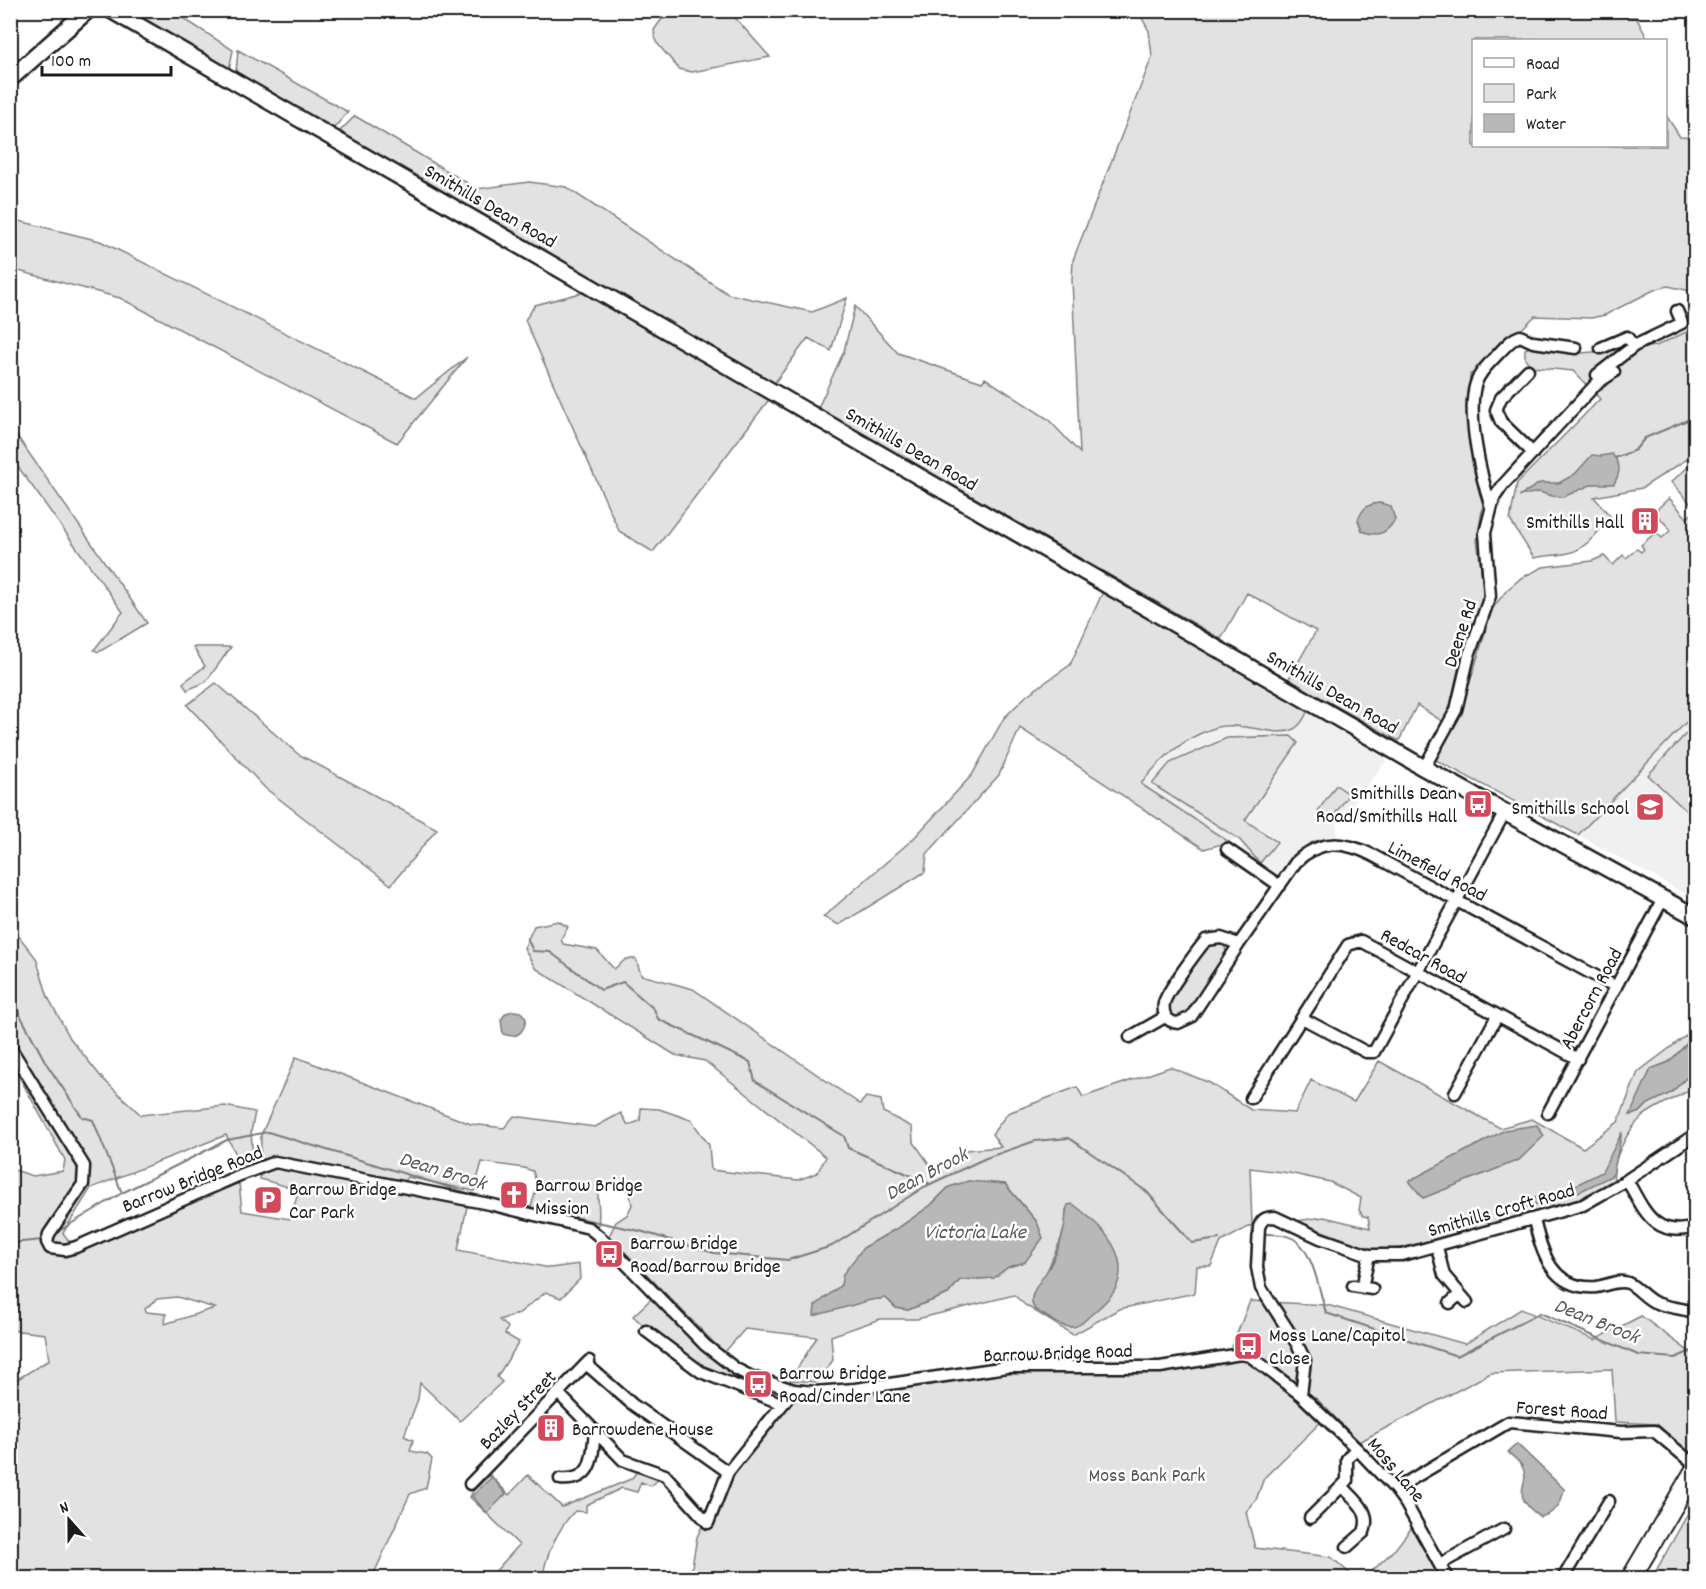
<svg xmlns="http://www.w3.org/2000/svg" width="1706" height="1589" font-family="Dekko,sans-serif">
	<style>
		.built { fill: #f0f0f0 }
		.green { fill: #e2e2e2; stroke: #7f7f7f; stroke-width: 1.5; fill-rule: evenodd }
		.water { fill: #b8b8b8; stroke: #7a7a7a; stroke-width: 1.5 }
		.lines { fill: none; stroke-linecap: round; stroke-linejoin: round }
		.stream { stroke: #7a7a7a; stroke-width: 2 }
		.street-casing { stroke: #1c1c1c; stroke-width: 15 }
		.secondary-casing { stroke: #1c1c1c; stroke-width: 20 }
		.highway-casing { stroke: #1c1c1c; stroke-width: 22 }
		.street { stroke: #fff; stroke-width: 10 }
		.secondary { stroke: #fff; stroke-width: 15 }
		.highway { stroke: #fff; stroke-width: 18 }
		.labels { text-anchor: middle; stroke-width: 5; stroke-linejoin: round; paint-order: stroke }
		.street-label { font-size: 20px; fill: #1c1c1c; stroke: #fff }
		.poi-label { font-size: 20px; fill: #1c1c1c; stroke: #fff; text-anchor: start }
		.park-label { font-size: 20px; fill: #575757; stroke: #fff }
		.water-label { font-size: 21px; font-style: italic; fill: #5a5a5a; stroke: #fff }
	</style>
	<rect width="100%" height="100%" fill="#fff"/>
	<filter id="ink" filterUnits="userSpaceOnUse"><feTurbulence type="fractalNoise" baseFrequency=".0167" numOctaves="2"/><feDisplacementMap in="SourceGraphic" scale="12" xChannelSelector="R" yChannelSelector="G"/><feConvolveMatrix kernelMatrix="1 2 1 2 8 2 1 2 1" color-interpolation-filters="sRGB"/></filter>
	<g filter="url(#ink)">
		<path class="built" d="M1309 708 1390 756 1337 824V836H1331L1299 849 1280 874 1275 876 1241 852 1242 845 1235 839 1229 842 1221 838 1141 785 1164 757 1189 739 1206 731 1221 727 1243 726 1282 731Z
			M1695 713V899L1578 835Z"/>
		<path class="green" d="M679 10 729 11 770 57 692 72 679 69 656 42 654 30 661 20Z
			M1583 10 1591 15 1636 17 1648 40H1474V146H1666V115L1680 137 1695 138V292L1668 286 1654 290 1605 315 1591 318 1535 316 1479 371 1470 374 1469 413 1483 504 1477 540 1485 597 1461 657 1450 707 1443 722 1417 705 1399 741 1288 680 1316 631 1247 593 1221 639 818 408 844 351 855 306 898 353 982 382 985 378 1048 419 1080 453 1072 280 1073 260 1152 57 1149 31 1138 11Z
			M127 11H172L233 50 229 70Z
			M238 50 348 112 333 129 236 72Z
			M355 116 477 189 529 182 566 187 728 294 812 312 847 298 831 351 808 338 773 385 339 132Z
			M11 219 100 241 416 398 467 357 397 443 120 298 11 269Z
			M588 291 771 397 653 552 619 531 525 320 535 305Z
			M1695 328V454L1642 488 1594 497 1611 517C1600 529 1588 547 1572 552 1561 556 1546 555 1534 558L1510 520 1517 483 1600 399 1573 371 1533 367 1525 359V349L1534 345 1582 353 1656 346Z
			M10 426 147 623 99 652 94 650 123 612 11 457Z
			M1695 461V500L1691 504 1671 482Z
			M1669 498 1687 518 1695 511V713L1578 835 1434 759 1463 706 1492 609 1506 591 1521 578 1543 567 1592 561 1604 556 1613 565 1623 555 1626 558 1637 549 1641 552 1644 549 1641 545 1656 532 1662 538 1671 530 1654 512Z
			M1104 589 1309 708C1305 717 1301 726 1292 730 1274 737 1241 721 1218 727 1185 736 1161 758 1141 784L1229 842 1204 849 1020 728 999 775 927 854 925 872 839 925 823 917 913 839 972 775 1004 718 1027 695 1070 665Z
			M193 647H231L206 682 187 690 183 683 205 666Z
			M216 683 298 754 437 829 391 885 265 788 187 705Z
			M1695 724V819L1648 775Z
			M1291 736 1298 743 1245 820 1277 842 1260 863 1239 839 1152 784 1170 763 1227 738Z
			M1336 785 1349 794 1331 820 1318 811Z
			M558 921 568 927 561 939 563 944 597 950 614 969 626 959H636L641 975 693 989 860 1104 866 1097 881 1100 883 1112 912 1127 913 1141 932 1168 965 1150 1001 1147 992 1134 1008 1113 1077 1087 1083 1097 1170 1067 1210 1083 1251 1110 1295 1113 1311 1080 1354 1102 1379 1061 1500 1128 1532 1119 1583 1148 1618 1122 1638 1072 1695 1029V1035L1669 1062 1651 1069 1631 1115 1640 1112 1648 1104 1671 1093 1695 1069V1087C1682 1095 1652 1108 1642 1117 1627 1131 1611 1161 1614 1181L1577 1200 1403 1248 1372 1250 1296 1221 1324 1217 1370 1228 1368 1217 1363 1216 1359 1210 1361 1198 1330 1182 1289 1173 1250 1168 1252 1225 1221 1242 1211 1266H1197L1195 1293 1119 1309 1073 1335 1025 1305 1014 1295 917 1319H880L831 1336 833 1360 818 1382 790 1380 817 1337 745 1329 724 1353 609 1236 616 1222 627 1215 632 1205 630 1195 622 1184H610L598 1193C598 1205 600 1214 598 1226L530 1210 537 1187 533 1171 524 1168 482 1162 474 1191 407 1177 403 1194 468 1202 458 1250 550 1268 579 1264 580 1279 561 1298 546 1292 518 1314 499 1320 508 1327 505 1334 519 1342 497 1377 502 1382 460 1421 420 1383 418 1399 404 1436 413 1440 410 1451 427 1454 432 1459 426 1488 410 1494 372 1578H11V1383L49 1360 45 1334 11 1330V1169L33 1176 63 1171 65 1160 11 1062 10 925 36 958 48 997 70 1038 102 1078 141 1115 225 1106 255 1112 251 1132 253 1157 240 1162 226 1135 91 1188 63 1233 76 1250 239 1183 242 1211 290 1219 299 1190 260 1179 261 1135 296 1057 471 1124 504 1128 514 1116 595 1127 621 1113 628 1125 640 1121 641 1108 659 1109 691 1120 709 1145 711 1170 798 1180 817 1173 826 1157 705 1061 675 1055 535 968 524 948 534 926ZM987 1183 1005 1184 1037 1222 1025 1262 1008 1267 993 1278 960 1280 948 1294 908 1310 896 1308 886 1298 816 1306 841 1285 863 1248 901 1226 931 1205 949 1187ZM1066 1209 1071 1327 1064 1326 1048 1318 1044 1278 1061 1239 1066 1222ZM177 1297 215 1308 165 1324 166 1314 146 1312 145 1309 157 1299Z
			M1215 940 1224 944 1227 955 1187 1014 1184 1017 1174 1018 1168 1012 1169 1002 1208 944Z
			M652 1298 717 1361 759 1389C709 1372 672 1354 633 1316Z
			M1250 1301 1327 1305 1465 1344 1521 1309 1595 1340 1641 1316 1695 1356V1449L1691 1455 1657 1424 1615 1422 1612 1369 1491 1373 1359 1442 1318 1400 1264 1358 1232 1346Z
			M1241 1354 1301 1395 1322 1421 1264 1478 1256 1500 1246 1512 1255 1548 1331 1557 1355 1578H690L697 1537 728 1472 788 1397 795 1401 805 1397 847 1395 1005 1371 1160 1367Z
			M637 1472 658 1480 651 1486 641 1482 637 1492 622 1488 586 1505V1512L575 1511C560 1525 544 1558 543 1578H501L494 1573 519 1545 470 1497 473 1491 490 1475 509 1495 528 1475 562 1507 631 1479Z
			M1695 1501V1578H1652Z
			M1412 1527 1440 1578H1365L1396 1548Z"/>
		<path class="water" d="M1612 454C1621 465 1621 471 1614 484H1593L1563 497 1552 496 1539 492 1519 496 1540 483H1559L1575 474 1592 455 1601 456Z
			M1380 503 1391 506 1395 520C1386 534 1378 537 1362 531L1358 520C1362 509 1367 504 1380 503Z
			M514 1011 521 1012 526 1019C524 1033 517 1039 503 1034L501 1020 506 1013Z
			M1695 1035V1069L1671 1093 1648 1104 1640 1112 1630 1115 1651 1069 1669 1062Z
			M1537 1125 1544 1136 1519 1160 1423 1198 1409 1181 1505 1130Z
			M1622 1132 1613 1175 1581 1191 1524 1208 1521 1201 1572 1187 1602 1172Z
			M968 1181 1005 1184 1037 1222 1043 1238 1025 1262 1008 1267 994 1278 960 1280 948 1294 908 1310 896 1308 886 1298 871 1300 814 1316 815 1306 841 1285 843 1274 863 1248 901 1226 931 1205 949 1187Z
			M1073 1204C1090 1217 1114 1237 1119 1260 1124 1286 1110 1299 1092 1314 1086 1319 1081 1326 1073 1327 1063 1328 1052 1320 1044 1315 1039 1312 1032 1309 1032 1302 1030 1291 1045 1276 1050 1266 1057 1253 1063 1237 1065 1223 1066 1216 1065 1211 1068 1205Z
			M1517 1444 1564 1489C1561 1505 1556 1513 1540 1517 1506 1491 1533 1486 1522 1466 1519 1461 1512 1456 1508 1452Z
			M492 1477 506 1494 487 1513 472 1496Z"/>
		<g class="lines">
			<path class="stream" d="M1615 458 1635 450 1645 438 1690 419 1696 411
				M527 938 533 951 550 952 601 990 623 982 654 1009 658 1019 750 1062 755 1081 844 1136 848 1148 930 1184
				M10 973 14 977 19 1013 46 1063 82 1117 93 1120 122 1193
				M507 1203 640 1231 714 1253 788 1260 832 1246 924 1187 986 1158 1035 1141 1069 1138 1146 1191 1192 1243 1219 1239
				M54 1234 122 1193 227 1140 268 1132 481 1197
				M1266 1234C1276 1234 1285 1234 1294 1239 1313 1250 1320 1293 1326 1313L1457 1356 1540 1313 1638 1355 1675 1358 1696 1349
				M10 1243 43 1240"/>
			<g class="street-casing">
				<path id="street" d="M1601 348 1627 337 1634 346
					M1528 370 1501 398 1496 410 1501 422 1533 453
					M1597 375 1634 346 1682 323 1677 311
					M1491 507C1481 477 1466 413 1476 383 1480 371 1490 363 1498 354 1505 347 1511 339 1520 336L1533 342 1576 348
					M1424 768 1456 710 1469 655 1490 596 1485 533 1494 498 1503 485 1596 384 1614 372
					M1227 849 1280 886
					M1239 944 1221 938 1206 940C1197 951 1167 991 1164 1003 1162 1014 1167 1022 1178 1023L1191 1017 1239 944 1296 862C1320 839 1344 841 1372 855L1616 987
					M1302 1018 1366 1052H1374L1505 812
					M1130 1037 1165 1017
					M10 1047 84 1166 83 1184 49 1234 47 1242 50 1248 65 1250 76 1247 240 1175 275 1162 489 1204 589 1228 600 1237 705 1345 736 1369 752 1377 794 1390 814 1392 855 1389 1007 1367H1160L1241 1354 1250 1356 1301 1395 1356 1448 1395 1489 1406 1504 1447 1578
					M1455 1093 1497 1016
					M1251 1098 1348 945 1361 941 1578 1059
					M1548 1113 1663 899
					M1627 1180C1644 1210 1654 1239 1696 1227
					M1534 1220C1542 1253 1552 1290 1596 1287 1606 1286 1618 1279 1628 1283 1637 1287 1644 1297 1654 1302 1665 1307 1678 1308 1690 1311L1696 1310
					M1437 1247 1444 1275 1467 1302
					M1353 1286 1372 1289
					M1362 1288 1369 1255
					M1450 1303 1460 1294
					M646 1331 701 1372 783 1404
					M586 1364 632 1404 728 1472
					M558 1393 623 1460 665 1475 708 1523 728 1472 794 1390
					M1301 1395 1305 1360 1297 1344 1261 1288 1257 1267 1259 1227C1262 1219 1266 1217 1275 1217L1320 1238 1369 1255H1402L1583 1205 1627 1180 1696 1134
					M560 1479C594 1482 592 1456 595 1431
					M470 1484 589 1361
					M1342 1486C1355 1500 1372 1511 1364 1532L1347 1547
					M1395 1489 1509 1422 1621 1432 1654 1431 1696 1466
					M1310 1518 1347 1481V1459L1356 1448
					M1440 1564 1504 1529
					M1563 1578 1609 1501"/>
			</g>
			<g class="secondary-casing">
				<path id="secondary" d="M111 10 1424 768 1696 917
					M10 79 88 10"/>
			</g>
			<g class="highway-casing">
				<path id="highway" d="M1631 1578 1696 1468"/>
			</g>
			<use href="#street" class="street"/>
			<use href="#secondary" class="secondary"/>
			<use href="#highway" class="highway"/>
		</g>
	</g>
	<defs>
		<g id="building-square" transform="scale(1.5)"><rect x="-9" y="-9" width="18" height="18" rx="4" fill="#d1495b" stroke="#fff"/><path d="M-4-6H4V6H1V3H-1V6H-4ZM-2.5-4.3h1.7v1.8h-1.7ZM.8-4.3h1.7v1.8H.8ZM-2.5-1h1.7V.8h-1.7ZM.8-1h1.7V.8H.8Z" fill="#fff"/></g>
		<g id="bus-square" transform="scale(1.5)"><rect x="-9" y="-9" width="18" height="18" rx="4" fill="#d1495b" stroke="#fff"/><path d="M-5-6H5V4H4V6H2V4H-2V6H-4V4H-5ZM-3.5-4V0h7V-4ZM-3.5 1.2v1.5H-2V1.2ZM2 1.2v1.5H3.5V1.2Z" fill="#fff"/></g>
		<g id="school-square" transform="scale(1.5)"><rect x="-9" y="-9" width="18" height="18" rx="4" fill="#d1495b" stroke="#fff"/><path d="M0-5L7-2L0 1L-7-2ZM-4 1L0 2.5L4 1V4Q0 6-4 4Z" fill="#fff"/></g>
		<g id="church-square" transform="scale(1.5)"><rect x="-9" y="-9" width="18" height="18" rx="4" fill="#d1495b" stroke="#fff"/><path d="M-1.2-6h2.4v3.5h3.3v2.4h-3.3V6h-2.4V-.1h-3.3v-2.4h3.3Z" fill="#fff"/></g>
		<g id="parking-square" transform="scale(1.5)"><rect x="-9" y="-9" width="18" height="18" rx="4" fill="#d1495b" stroke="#fff"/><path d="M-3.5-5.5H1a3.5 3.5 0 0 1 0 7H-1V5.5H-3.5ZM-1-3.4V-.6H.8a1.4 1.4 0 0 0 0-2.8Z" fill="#fff"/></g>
	</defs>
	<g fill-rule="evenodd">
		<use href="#building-square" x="1645" y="521"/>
		<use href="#bus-square" x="1478" y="804"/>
		<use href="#school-square" x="1650" y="807"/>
		<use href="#church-square" x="514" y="1195"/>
		<use href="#parking-square" x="268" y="1200"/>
		<use href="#bus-square" x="609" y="1254"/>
		<use href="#bus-square" x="1248" y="1346"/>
		<use href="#bus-square" x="758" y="1384"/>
		<use href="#building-square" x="551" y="1428"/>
	</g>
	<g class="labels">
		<g class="street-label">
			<text transform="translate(491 205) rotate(30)" y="7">Smithills Dean Road</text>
			<text transform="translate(912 448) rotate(30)" y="7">Smithills Dean Road</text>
			<text transform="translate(1459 633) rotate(-72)" y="7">Deene Rd</text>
			<text transform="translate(1333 691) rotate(30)" y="7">Smithills Dean Road</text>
			<text transform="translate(1438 870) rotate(28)" y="7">Limefield Road</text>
			<text transform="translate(1424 955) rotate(29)" y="7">Redcar Road</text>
			<text transform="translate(1590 998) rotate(-62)" y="7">Abercorn Road</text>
			<text transform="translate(192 1178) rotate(-22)" y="7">Barrow Bridge Road</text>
			<text transform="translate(1501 1209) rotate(-16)" y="7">Smithills Croft Road</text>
			<text transform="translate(1058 1352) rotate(-2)" y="7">Barrow Bridge Road</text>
			<text transform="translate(517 1409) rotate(-46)" y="7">Bazley Street</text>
			<text transform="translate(1562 1409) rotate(4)" y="7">Forest Road</text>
			<text transform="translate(1397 1469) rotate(50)" y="7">Moss Lane</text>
		</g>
		<g class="poi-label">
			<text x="1624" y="528" text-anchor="end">Smithills Hall</text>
			<text x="1457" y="799" text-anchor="end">Smithills Dean<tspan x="1457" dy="23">Road/Smithills Hall</tspan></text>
			<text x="1629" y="814" text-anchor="end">Smithills School</text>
			<text x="535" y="1191">Barrow Bridge<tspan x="535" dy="23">Mission</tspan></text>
			<text x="289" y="1195">Barrow Bridge<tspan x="289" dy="23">Car Park</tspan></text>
			<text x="630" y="1249">Barrow Bridge<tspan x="630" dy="23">Road/Barrow Bridge</tspan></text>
			<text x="1269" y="1341">Moss Lane/Capitol<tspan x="1269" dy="23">Close</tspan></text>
			<text x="779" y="1379">Barrow Bridge<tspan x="779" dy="23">Road/Cinder Lane</tspan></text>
			<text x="572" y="1435">Barrowdene House</text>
		</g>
		<g class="park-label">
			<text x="1147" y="1481">Moss Bank Park</text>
		</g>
		<g class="water-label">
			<text transform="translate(443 1170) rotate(17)" y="7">Dean Brook</text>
			<text transform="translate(926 1173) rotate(-28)" y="7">Dean Brook</text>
			<text x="975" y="1238">Victoria Lake</text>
			<text transform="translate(1597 1320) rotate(22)" y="7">Dean Brook</text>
		</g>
	</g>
	<rect width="1706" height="1589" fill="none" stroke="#fff" stroke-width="36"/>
	<rect x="18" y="18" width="1670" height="1553" fill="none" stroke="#1c1c1c" stroke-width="2" filter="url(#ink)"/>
	<rect x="1472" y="39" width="195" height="108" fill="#ffffff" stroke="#a4a4a4" stroke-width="1.5"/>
	<rect x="1484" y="58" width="30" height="9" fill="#ffffff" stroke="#a4a4a4" stroke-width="1.5"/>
	<text x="1526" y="69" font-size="18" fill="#1c1c1c">Road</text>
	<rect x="1484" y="84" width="30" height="18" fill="#e2e2e2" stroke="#a4a4a4" stroke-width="1.5"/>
	<text x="1526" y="99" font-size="18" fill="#1c1c1c">Park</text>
	<rect x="1484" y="114" width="30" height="18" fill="#b8b8b8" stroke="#a4a4a4" stroke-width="1.5"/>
	<text x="1526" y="129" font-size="18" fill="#1c1c1c">Water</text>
	<g transform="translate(69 1520) rotate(339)" stroke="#ffffff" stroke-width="4.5" paint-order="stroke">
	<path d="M0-4.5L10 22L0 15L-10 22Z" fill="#1c1c1c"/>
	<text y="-9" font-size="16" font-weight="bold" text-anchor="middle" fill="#1c1c1c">N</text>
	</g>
	<path d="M42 66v9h129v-9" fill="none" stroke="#1c1c1c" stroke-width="3"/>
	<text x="51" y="66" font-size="18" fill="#1c1c1c" stroke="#ffffff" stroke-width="4.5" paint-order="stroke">100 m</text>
</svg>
